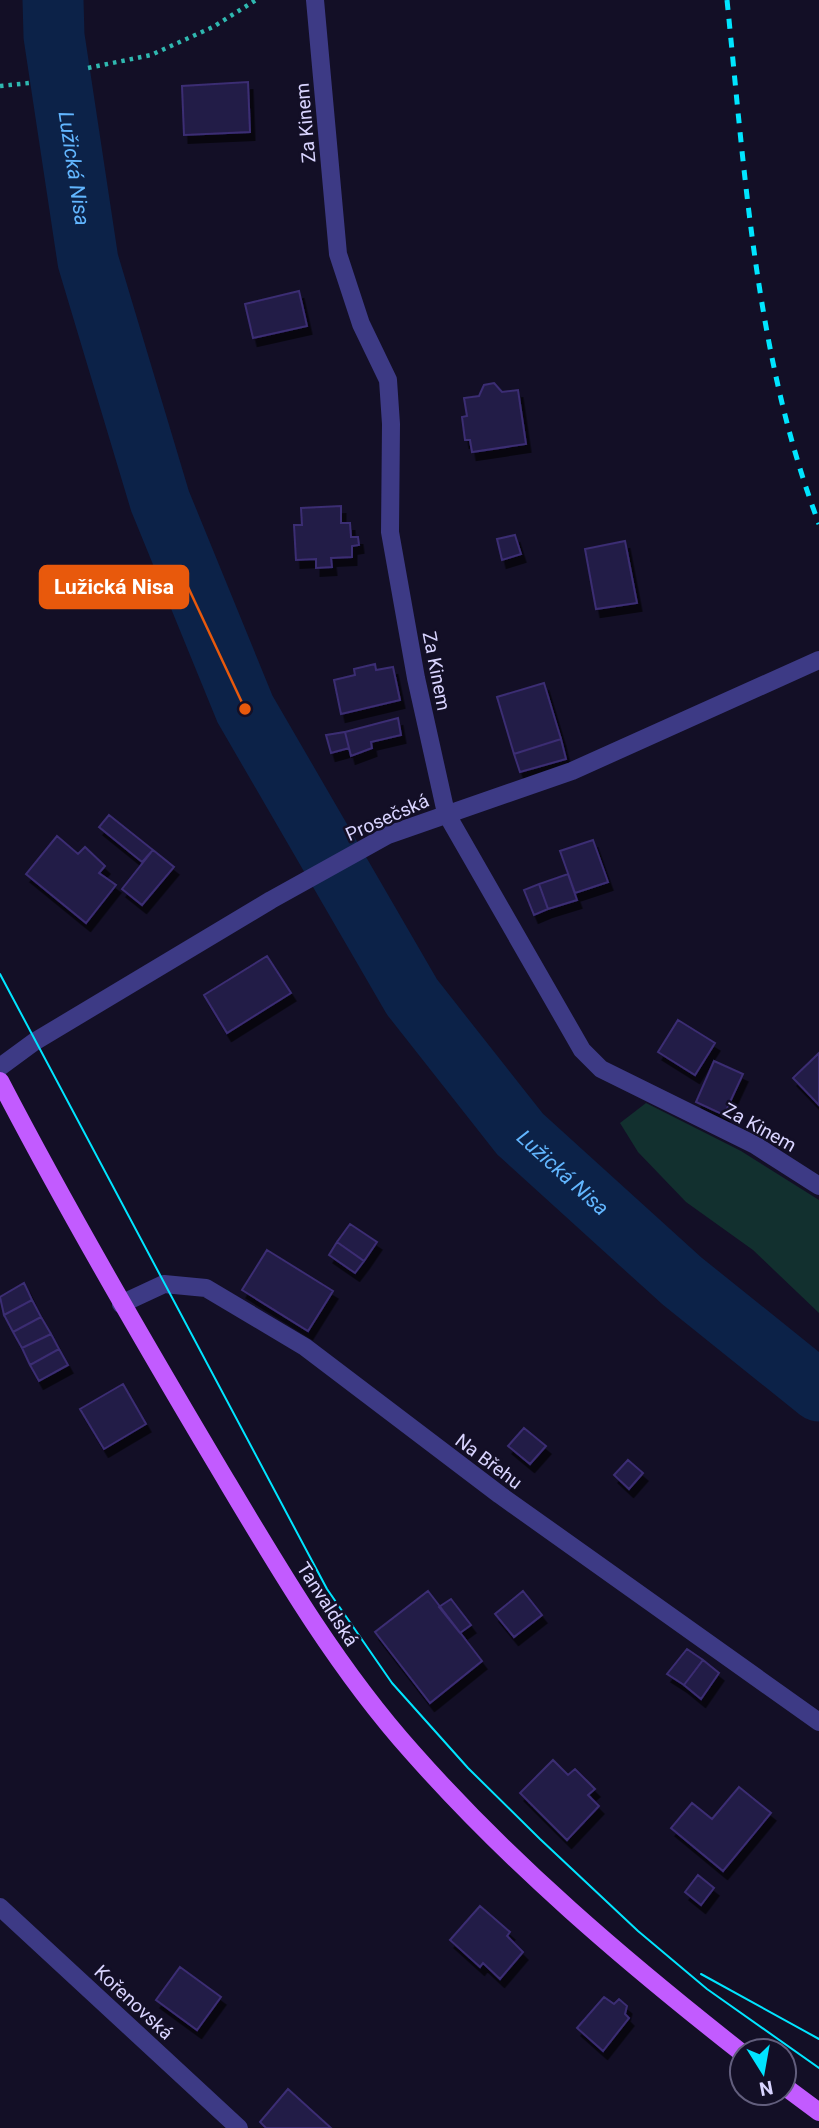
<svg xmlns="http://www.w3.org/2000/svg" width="819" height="2128" font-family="Roboto,sans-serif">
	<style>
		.green { fill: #12302f }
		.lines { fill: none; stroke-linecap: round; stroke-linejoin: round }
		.river { stroke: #0c2248; stroke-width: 61 }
		.building { fill: #241b47; stroke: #3b2d73; stroke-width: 2; filter: url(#shadow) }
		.path { stroke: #2fb8b0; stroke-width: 4.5; stroke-dasharray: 3.5 5; stroke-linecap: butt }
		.minor { stroke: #3d3a85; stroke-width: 18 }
		.major { stroke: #c25bff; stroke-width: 18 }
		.tram { stroke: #00e5ff; stroke-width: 2 }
		.rail { stroke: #00e5ff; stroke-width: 5; stroke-dasharray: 10 9; stroke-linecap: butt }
		.labels { text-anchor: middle; stroke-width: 5; stroke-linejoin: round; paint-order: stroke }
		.street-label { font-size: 19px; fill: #d9d4ff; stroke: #130f26 }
		.water-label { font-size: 21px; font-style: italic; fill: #62b6ff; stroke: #130f26 }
		.leader { fill: none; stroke: #e8590c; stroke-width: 2.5 }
		.callout-dot { fill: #e8590c; stroke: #130f26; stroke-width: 2.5 }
		.callout { fill: #e8590c; stroke: #e8590c; stroke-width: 2.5 }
		.callout-label { font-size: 21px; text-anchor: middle; font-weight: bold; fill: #fff }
	</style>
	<defs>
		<filter id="shadow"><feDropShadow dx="4.5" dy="8" stdDeviation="0" flood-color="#0009"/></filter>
	</defs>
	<rect width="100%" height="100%" fill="#130f26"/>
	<path class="green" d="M646 1103 741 1151 819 1200V1313L753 1250 686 1202 638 1152 620 1123Z"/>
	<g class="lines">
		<path class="river" id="s1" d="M53 0 54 36 88 261 160 501 245 709 412 997 520 1134 682 1281 819 1391"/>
	</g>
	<path class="building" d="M248 82 250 132 184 135 182 86Z
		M299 291 307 326 253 338 245 304Z
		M494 383 502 392 518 390 526 444 472 452 470 440H465L462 417 467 416 464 398 479 396 484 385Z
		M341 506V523H350L351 537H358L359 545 352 546V557L331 558 332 567 316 568V559L296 560 294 525H302L301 508Z
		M515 535 521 554 502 560 497 539Z
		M625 541 637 603 596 609 585 549Z
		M375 664 376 670 393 667 400 700 341 714 334 680 355 675 354 669Z
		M544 683 561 739 514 754 497 697Z
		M398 718 401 735 371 742 372 748 351 756 345 732Z
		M345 732 349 748 331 753 326 735Z
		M561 739 566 759 520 772 514 754Z
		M109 815 153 850 142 862 99 827Z
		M57 836 78 854 85 847 105 866 99 873 116 885 86 923 26 874Z
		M593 840 608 882 575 893 560 851Z
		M153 850 174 867 142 905 122 889Z
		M568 874 577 900 548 909 539 884Z
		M539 884 548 909 534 915 524 890Z
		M267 956 291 993 227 1033 204 995Z
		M678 1020 715 1043 695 1075 658 1052Z
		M819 1053V1105L793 1078Z
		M714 1061 743 1074 724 1115 696 1102Z
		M350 1224 377 1242 364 1261 337 1242Z
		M337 1242 364 1261 355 1273 329 1255Z
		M267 1250 333 1291 308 1331 242 1290Z
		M24 1283 32 1300 4 1315 0 1297Z
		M32 1300 41 1317 13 1332 4 1315Z
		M41 1317 51 1334 22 1348 13 1332Z
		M51 1334 59 1349 30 1365 22 1348Z
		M59 1349 68 1365 39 1381 30 1365Z
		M123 1384 146 1424 104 1449 80 1409Z
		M524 1428 546 1446 530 1464 508 1446Z
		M628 1460 643 1473 629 1489 614 1475Z
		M428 1591 482 1661 430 1703 375 1632Z
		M523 1591 542 1615 514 1637 495 1614Z
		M451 1599 471 1625 460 1633 439 1607Z
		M687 1649 703 1660 684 1685 667 1674Z
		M703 1660 719 1673 701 1699 684 1685Z
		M553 1760 568 1775 575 1769 595 1789 588 1795 599 1806 567 1840 520 1793Z
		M739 1787 771 1813 723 1871 671 1828 692 1803 712 1819Z
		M698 1875 714 1888 701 1905 685 1892Z
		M480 1906 510 1932 507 1936 523 1952 500 1979 483 1963 480 1967 450 1940Z
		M180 1967 221 1997 197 2030 156 2000Z
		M604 1997 614 2004 619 1999 627 2006 625 2014 629 2018 603 2051 577 2028Z
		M288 2089 331 2128H266L260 2122Z"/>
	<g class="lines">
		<path class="path" d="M88 68 151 55 213 27 256 0
			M0 86 29 83"/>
		<path class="minor" d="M315 0 338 254 361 324 388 380 391 424 390 532 416 678 446 813 582 1050 601 1069 755 1145 819 1186
			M0 1067 34 1042 271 900 388 835 572 771 819 660
			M121 1304 164 1284 206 1288 305 1347 500 1495 819 1722
			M0 1907 239 2128"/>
		<path class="major" d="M0 1081C68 1212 142 1339 217 1465 276 1564 335 1666 412 1752 511 1864 625 1961 742 2053
			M784 2086 819 2112"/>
		<path class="tram" d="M0 974 327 1589 392 1683 468 1768 540 1839 638 1931 707 1989 819 2068
			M701 1974 819 2039"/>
		<path class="rail" d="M727 0C745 176 756 358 819 524"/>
	</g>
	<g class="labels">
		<g class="street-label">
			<text transform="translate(305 123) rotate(-95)" y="7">Za Kinem</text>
			<text transform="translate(437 671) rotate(79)" y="7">Za Kinem</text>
			<text transform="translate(387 817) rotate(-24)" y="7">Prosečská</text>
			<text transform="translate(760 1127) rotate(29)" y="7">Za Kinem</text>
			<text transform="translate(489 1461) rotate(37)" y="7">Na Břehu</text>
			<text transform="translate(328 1604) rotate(57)" y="7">Tanvaldská</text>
			<text transform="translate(134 2002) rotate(43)" y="7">Kořenovská</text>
		</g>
		<g class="water-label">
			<text dy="7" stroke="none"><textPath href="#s1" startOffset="170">Lužická Nisa</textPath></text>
			<text dy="7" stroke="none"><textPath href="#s1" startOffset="1304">Lužická Nisa</textPath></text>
		</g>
	</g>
	<path class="leader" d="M245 709L188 587"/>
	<circle class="callout-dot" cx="245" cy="709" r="7"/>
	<rect class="callout" x="40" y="566" width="148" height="42" rx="7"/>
	<g class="callout-label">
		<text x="114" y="594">Lužická Nisa</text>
	</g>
	<g transform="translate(763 2072) rotate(169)"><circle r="33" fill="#130f26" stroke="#625e7d" stroke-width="2"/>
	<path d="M0-5L12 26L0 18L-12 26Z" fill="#00e5ff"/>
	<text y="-10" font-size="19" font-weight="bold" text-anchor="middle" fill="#d9d4ff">N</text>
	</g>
</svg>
